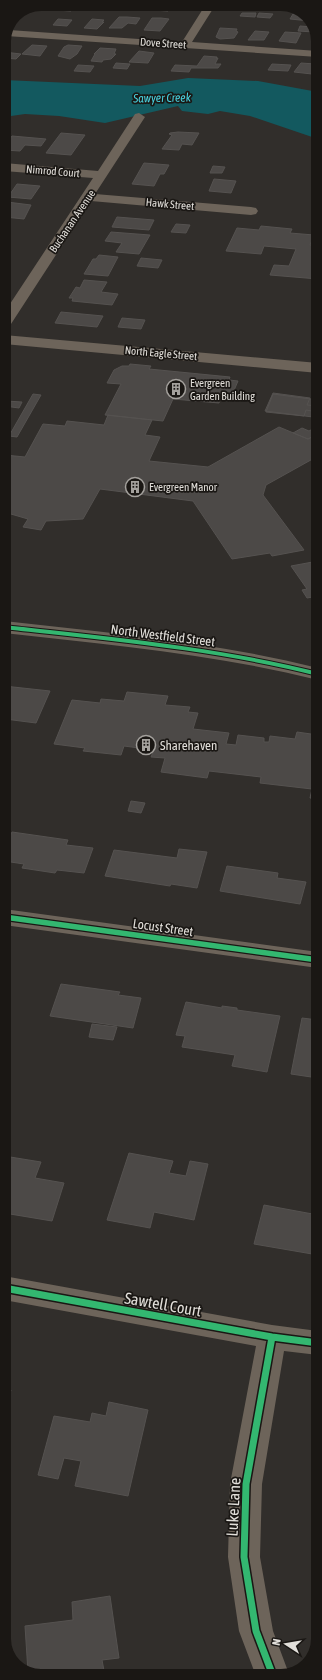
<svg xmlns="http://www.w3.org/2000/svg" width="322" height="1680" font-family="'Asap Condensed',sans-serif">
	<style>
		.water { fill: #13595f }
		.building { fill: #4c4947; stroke: #555250 }
		.lines { fill: none; stroke-linecap: round; stroke-linejoin: round }
		.street { fill: #6d645a; fill-rule: evenodd }
		.cycleway-far2-casing { stroke: #1a1714; stroke-width: 6 }
		.cycleway-far1-casing { stroke: #1a1714; stroke-width: 8 }
		.cycleway-casing { stroke: #1a1714; stroke-width: 10 }
		.cycleway-far2 { stroke: #33b770; stroke-width: 4 }
		.cycleway-far1 { stroke: #33b770; stroke-width: 5.5 }
		.cycleway { stroke: #33b770; stroke-width: 7 }
		.labels { text-anchor: middle; stroke-width: 3.5; stroke-linejoin: round; paint-order: stroke }
		.far-street-label { font-size: 11px; fill: #e2dfda; stroke: #1a1714 }
		.far-poi-label { font-size: 11px; fill: #e2dfda; stroke: #1a1714; text-anchor: start }
		.far-water-label { font-size: 12px; font-style: italic; fill: #4ad4e2; stroke: #1a1714 }
		.street-label { font-size: 13px; fill: #e2dfda; stroke: #1a1714 }
		.poi-label { font-size: 13px; fill: #e2dfda; stroke: #1a1714; text-anchor: start }
		.near-street-label { font-size: 16px; fill: #e2dfda; stroke: #1a1714 }
	</style>
	<rect width="100%" height="100%" fill="#312e2b"/>
	<path class="water" d="M188 78 258 81 318 92V139L250 116 220 111 208 114 182 111 178 106 105 123 59 116 25 114 4 117V80L140 86Z"/>
	<path class="building" d="M75 4H121L120 6 108 5 106 7Z
		M124 4H129L136 5 133 9 121 8Z
		M236 4H255L250 8 234 7Z
		M269 4H286L290 6 288 8 268 9Z
		M60 5 75 6 71 11 56 10Z
		M156 6 171 7 168 11 153 10Z
		M242 13H256L255 17 240 16Z
		M259 13 273 14 270 18 257 17Z
		M293 14 307 15 305 18 310 21 290 19Z
		M119 17H127L140 18 136 24 128 23 122 28H109Z
		M152 18H161L169 19 160 31 144 30Z
		M58 19 72 20 67 26 53 25Z
		M92 19 104 20 102 22H104L97 29 84 28Z
		M300 26 313 27 315 30 314 32 298 31Z
		M220 28 237 29 236 31 238 32 234 38 220 39 216 37Z
		M255 31 269 32 264 40H248Z
		M285 32 301 33 296 43 279 41Z
		M32 45 47 46 40 56 22 54Z
		M68 45 82 46 77 54 70 59 58 56 64 47Z
		M100 48 116 49 114 54H116L111 59 103 60 102 62 91 61 95 54H94Z
		M139 51 154 53 148 63 129 62Z
		M4 52 21 54 16 59 4 58Z
		M204 56 217 57 216 58H218L215 64H221L218 68H191L189 72 171 71 175 65 197 66Z
		M116 63 130 64 127 69 113 68Z
		M301 63 315 64 316 66 312 74 294 72Z
		M272 64 291 65 288 71 268 70Z
		M78 65 94 66 90 72 74 71Z
		M178 132 199 133 192 145 182 144 179 150 162 149 172 135 169 134 170 133Z
		M61 133 85 135 71 155 46 153Z
		M12 136 46 139 41 146 25 145 20 151 4 150V147Z
		M144 163 169 165 164 174H160L154 186 132 184Z
		M213 166 225 167 222 173H210Z
		M214 179 236 181 231 193 209 191Z
		M17 184 40 186 31 199 8 197Z
		M7 202 31 205 24 219 4 217V206Z
		M117 217 154 220 149 230 112 227Z
		M176 224 190 225 186 233 171 232Z
		M261 226 292 229 290 233 314 235 310 245H318V279L270 275 274 265 289 266 296 249 264 246 261 254 226 251 237 228 259 230Z
		M111 232 150 235 139 254 116 252 122 243 105 241Z
		M99 255 118 257 108 276 84 274 93 259H96Z
		M141 258 162 260 158 268 137 266Z
		M84 280 107 282 101 292 118 294 112 305 72 301 73 298H69L76 287 80 288Z
		M61 312 103 316 97 327 55 323Z
		M122 318 145 320 141 329 118 327Z
		M130 364 151 366 149 369 230 377 229 380 238 381 232 395 222 394 219 403 173 399 163 421 105 415 121 384 107 383 114 370 122 366H129Z
		M273 393 310 398 307 405 318 406 313 417 265 411Z
		M33 394 41 395 17 437 9 436Z
		M273 394 318 400V412L306 410 304 416 266 412Z
		M6 401 22 402 19 408 4 406Z
		M108 415 152 420 145 435 160 437 149 461 208 467 279 427 308 439 312 437 318 439V456L266 485 263 495 304 550 272 556 270 553 232 559 193 501 100 489 83 519 46 521 41 530 23 527 28 519 4 512V445L10 446 5 455 25 457 43 424 65 426 67 421 104 425Z
		M318 426V439L312 437 308 439 293 433 302 428 309 431Z
		M318 561V596L307 598 302 590 307 589 291 566Z
		M4 686 50 691 36 723 5 719 8 712 4 711Z
		M127 692 168 696 165 705 190 707 188 712 198 713 193 729 229 733 226 744 236 745 238 735 264 738V742H269L270 736 295 739 297 732 318 735V799L310 798 312 789 260 783 261 777 209 771 207 778 161 772 165 758 151 757 154 750 124 746 121 755 83 751 85 748 54 744 72 700 100 703 101 699 124 701Z
		M131 801 145 803 141 813 128 811Z
		M12 832 68 840 66 845 93 848 84 873 57 870 55 873 22 868 24 864 4 861V849Z
		M179 849 207 852 197 888 171 884 170 886 105 876 114 850 177 858Z
		M227 866 278 873 277 878 306 882 300 904 220 891Z
		M61 984 120 992 118 995 141 998 133 1028 50 1016Z
		M186 1002 222 1008V1006L237 1008V1010L280 1016 267 1072 232 1066 235 1055 182 1047 185 1036 176 1035Z
		M302 1018 318 1020V1078L291 1074Z
		M92 1024 117 1027 113 1040 89 1037Z
		M129 1153 173 1161 169 1173 186 1176 190 1161 208 1164 194 1220 154 1212 150 1228 107 1220Z
		M4 1156 41 1162 35 1178 64 1183 52 1221 4 1213Z
		M264 1205 318 1215V1255L254 1244Z
		M4 1389 11 1390 4 1413Z
		M109 1402 148 1410 128 1496 75 1486 81 1461 64 1458 58 1479 38 1475 54 1416 90 1422 92 1413 106 1416Z
		M110 1596 119 1658 102 1660 105 1676H36L28 1672 25 1626 73 1620 72 1602Z"/>
	<g class="lines">
		<path class="street" d="M206 4H216L192 42 318 51V57L6 36 9 30 182 42Z
			M139 113 145 117 95 194 251 207 256 208 258 211 256 214 251 215 91 201 11 324 9 327 4 328V313L93 178 4 171V163L98 171 135 114Z
			M4 335 318 363V373L4 344Z
			M4 621C110 633 215 642 318 668V680C214 654 110 645 4 633Z
			M4 909 318 952V968L4 925Z
			M4 1276 272 1325 318 1331V1355L284 1351 262 1484 260 1557 273 1631 289 1674 286 1676H256L239 1631 228 1557 230 1484 256 1346 4 1300Z"/>
		<g class="cycleway-far2-casing">
			<path id="cycleway-far2" d="M4 627C110 639 215 648 318 674"/>
		</g>
		<g class="cycleway-far1-casing">
			<path id="cycleway-far1" d="M4 917 318 960"/>
		</g>
		<g class="cycleway-casing">
			<path id="cycleway" d="M4 1288 272 1337 318 1343
				M272 1337 246 1484 244 1557 256 1631 273 1676"/>
		</g>
		<use href="#cycleway-far2" class="cycleway-far2"/>
		<use href="#cycleway-far1" class="cycleway-far1"/>
		<use href="#cycleway" class="cycleway"/>
	</g>
	<defs>
		<g id="building-ring" transform="scale(1)"><circle r="9.5" fill="#1a1714" stroke="#a4a19d" stroke-width="1.5"/><path d="M-4-6H4V6H1V3H-1V6H-4ZM-2.5-4.3h1.7v1.8h-1.7ZM.8-4.3h1.7v1.8H.8ZM-2.5-1h1.7V.8h-1.7ZM.8-1h1.7V.8H.8Z" fill="#a4a19d"/></g>
	</defs>
	<g fill-rule="evenodd">
		<use href="#building-ring" x="176" y="389"/>
		<use href="#building-ring" x="135" y="487"/>
		<use href="#building-ring" x="146" y="745"/>
	</g>
	<g class="labels">
		<g class="far-street-label">
			<text transform="translate(163 43) rotate(4)" y="4">Dove Street</text>
			<text transform="translate(53 171) rotate(5)" y="4">Nimrod Court</text>
			<text transform="translate(170 204) rotate(5)" y="4">Hawk Street</text>
			<text transform="translate(72 221) rotate(-56)" y="4">Buchanan Avenue</text>
			<text transform="translate(161 353) rotate(5)" y="4">North Eagle Street</text>
		</g>
		<g class="far-poi-label">
			<text x="190" y="387">Evergreen<tspan x="190" dy="13">Garden Building</tspan></text>
			<text x="149" y="491">Evergreen Manor</text>
		</g>
		<g class="far-water-label">
			<text transform="translate(162 98) rotate(-1)" y="4">Sawyer Creek</text>
		</g>
		<g class="street-label">
			<text transform="translate(163 635) rotate(7)" y="5">North Westfield Street</text>
			<text transform="translate(163 927) rotate(8)" y="5">Locust Street</text>
		</g>
		<g class="poi-label">
			<text x="160" y="750">Sharehaven</text>
		</g>
		<g class="near-street-label">
			<text transform="translate(163 1304) rotate(10)" y="6">Sawtell Court</text>
			<text transform="translate(233 1507) rotate(-87)" y="6">Luke Lane</text>
		</g>
	</g>
	<path d="M0 0H322V1680H0ZM41 11H281A30 30 0 0 1 311 41V1639A30 30 0 0 1 281 1669H41A30 30 0 0 1 11 1639V41A30 30 0 0 1 41 11Z" fill="#1a1714" fill-rule="evenodd"/>
	<g transform="translate(286 1644) rotate(282)" stroke="#1a1714" stroke-width="3" paint-order="stroke">
	<path d="M0-3L7 15L0 10L-7 15Z" fill="#e2dfda"/>
	<text y="-6" font-size="11" font-weight="bold" text-anchor="middle" fill="#e2dfda">N</text>
	</g>
</svg>
